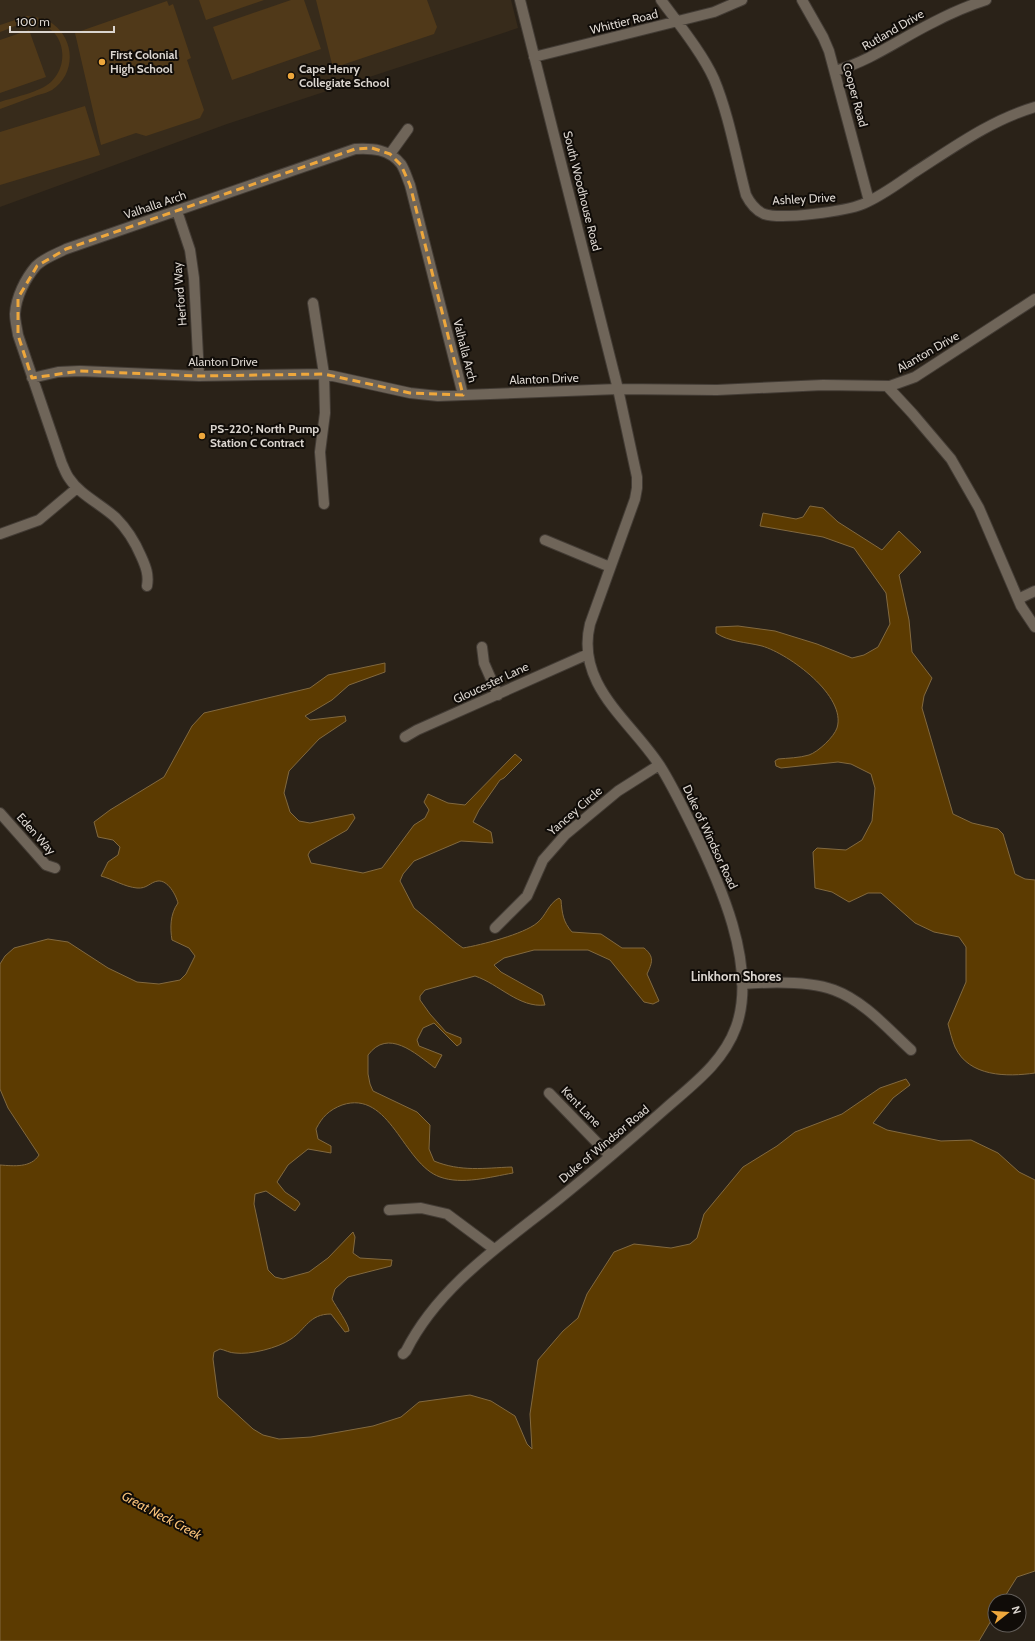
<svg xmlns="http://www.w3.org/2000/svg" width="1035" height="1641" font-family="Cabin,sans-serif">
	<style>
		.built { fill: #372b1b }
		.green { fill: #503919 }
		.water { fill: #5c3b01; stroke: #82693f }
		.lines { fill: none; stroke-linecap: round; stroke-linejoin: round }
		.minor-casing { stroke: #433c35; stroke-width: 12 }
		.minor { stroke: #6f6559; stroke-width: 10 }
		.marked { fill: none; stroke: #eea73c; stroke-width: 3; stroke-dasharray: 8 5; stroke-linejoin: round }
		.poi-dot { fill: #eea73c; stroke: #100c08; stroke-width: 1.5 }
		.labels { text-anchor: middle; stroke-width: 4; stroke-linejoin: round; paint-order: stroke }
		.street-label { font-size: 12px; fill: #dbd5cf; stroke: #100c08 }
		.poi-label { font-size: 12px; font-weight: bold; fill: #dbd5cf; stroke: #100c08; text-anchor: start }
		.neighbourhood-label { font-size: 13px; font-weight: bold; fill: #dbd5cf; stroke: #100c08 }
		.water-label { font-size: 13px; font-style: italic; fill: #fac37a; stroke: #100c08 }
	</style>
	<rect width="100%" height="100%" fill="#2a2218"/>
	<path class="built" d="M0 0H511L518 28 227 124 0 207Z"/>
	<path class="green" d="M199 0H264L206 20Z
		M291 0H304L321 49 232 80 213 27Z
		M316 0H427L437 27 434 34 333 68Z
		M167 1 169 6 173 4 191 58 187 60 204 110 200 118 146 136 136 133 101 145 75 33Z
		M27 16C36 17 46 18 53 24 75 40 76 74 52 90 48 92 43 94 38 95 25 100 13 104 0 109V102C15 97 40 92 51 82 72 62 63 24 32 23 21 22 10 28 0 32V25Z
		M29 30 46 77 0 93V40Z
		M85 106 100 155 0 185V132Z"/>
	<path class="water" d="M810 506 823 508 838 522 882 550 899 531 921 552 899 575 909 620 912 652 932 678 924 696 922 708 953 814 972 823 998 829 1003 834 1015 874 1025 879 1035 880V1073C1007 1077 969 1077 955 1047 952 1040 950 1031 948 1024L966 982V947L959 937 934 932 915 923 881 893H868L849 902 832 892 815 888 813 852 817 848 846 850 862 840 872 821 875 788 871 774 851 764 838 762 781 768 776 766 775 761 778 759C788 758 799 758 809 755 818 752 834 737 837 728 847 696 789 654 762 646 746 642 729 642 716 633V627L738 626 775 631 817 644 852 658 864 655 878 647 890 624 886 593 854 548 823 537 760 526 763 513 796 519 803 517Z
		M385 663V672L349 685 332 700 305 716 310 720 345 716 346 721 319 739 289 771 284 793 290 812 299 821 310 823 353 814 355 818 347 830 310 851 308 855 311 863 363 873 382 868 414 825 425 818 429 810 424 802 428 794 448 803 465 805 515 754 522 760 504 778 500 780 479 810 473 822 491 832 493 843 461 841 414 861 403 874 400 881 414 908 456 943 463 948C481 945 524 934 537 923 546 916 548 904 559 898L561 900C562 913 563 922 572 932L601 934 622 948H644C655 957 652 963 647 974L659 1001 653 1004 644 1002 610 960 588 950H534L504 958 494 965 501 972 542 995 545 1005C519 1008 499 984 475 976L425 990 420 996V1000L430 1014 446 1032 461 1038V1043L457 1046 434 1023 423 1028 417 1040 419 1046 442 1055 435 1068C415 1053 388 1028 368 1055V1074L370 1084 373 1091 417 1112 430 1125 429 1149 434 1161C461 1172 484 1168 512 1167L513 1173C490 1177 462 1185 440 1177 403 1164 390 1089 342 1105 329 1110 322 1117 316 1129L318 1139 331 1146V1153L308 1149 288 1165 277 1182 285 1192 298 1201 300 1204 295 1211 266 1191 255 1194 254 1204 268 1270 275 1277 283 1279 309 1272 328 1258 353 1232 355 1237 353 1253 360 1258 392 1260 391 1266 348 1277 335 1289 332 1299C336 1307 349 1324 349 1331L345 1332 331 1314C309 1314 306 1329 291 1339 278 1348 250 1355 235 1353 230 1353 225 1350 220 1349L214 1352 213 1359 218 1397 253 1429 263 1435 279 1439 311 1437 373 1426 401 1417 419 1402 470 1395 491 1401 515 1416 527 1444 532 1449 530 1414 538 1360 563 1331 578 1318 587 1294 614 1252 634 1244 671 1248 690 1244 697 1238 704 1214 743 1167 777 1146 795 1132 842 1114 880 1088 906 1079 910 1085 893 1098 873 1123 887 1130 941 1141 971 1140 998 1153 1019 1172 1035 1180V1571L1017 1577 1002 1601H995V1614L979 1641H0V1165C14 1166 31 1168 39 1155L8 1108 0 1089V964L5 956 14 948 48 939 68 942 108 968 137 982 159 984 180 980 186 974 195 956 189 948 172 940C170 928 170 914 178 903 176 895 168 880 158 881 150 882 147 889 137 888 125 887 112 879 101 876L108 862 118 855 120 847 113 840 98 837 94 822 110 810 164 777 192 726 204 713 310 688 328 675Z"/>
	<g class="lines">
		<g class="minor-casing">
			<path id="minor" d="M661 0C678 23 703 54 714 79 729 115 736 157 746 195 750 203 755 210 764 214 782 220 846 211 863 204 882 196 899 183 915 172 954 147 991 120 1035 107
				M802 0 823 37 829 51 869 201
				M534 57 714 12 742 0
				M835 71C872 60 898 40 932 23 949 14 967 6 986 0
				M390 154 408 129
				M177 211 190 250 194 278 199 376
				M313 303 324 374 325 413 320 452 324 504
				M32 378 58 372 80 371 199 376 324 374 410 393 438 396 618 389 717 390 823 385 890 386 915 377 1035 299
				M887 386 912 413 951 459 979 508 1021 606 1035 627
				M0 534 39 520 77 488
				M545 540 610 567
				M147 586C149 575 146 567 141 556 135 542 127 529 116 518 101 504 80 495 69 478 66 474 64 468 62 464L18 335C17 328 15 321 15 314 16 297 25 279 36 266 44 258 56 254 66 249L355 149C372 148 389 149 401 164 405 170 407 178 410 185L463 395
				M1018 599 1035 591
				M482 647 484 663 498 695
				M405 737 417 730 588 654
				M0 813 46 865 55 868
				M495 928 527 896 543 860 565 835 618 791 659 765
				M742 984C769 982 809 981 834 990 864 1001 888 1029 911 1050
				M549 1093 610 1156
				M389 1210 421 1208 447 1214 494 1249
				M403 1354 406 1351C439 1285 504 1243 560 1198 596 1169 631 1139 665 1109 692 1085 723 1063 736 1027 758 966 719 881 692 826 682 806 672 785 660 766 631 721 575 685 590 624L635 499 637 488V477L618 389 520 0"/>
		</g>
		<use href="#minor" class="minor"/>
	</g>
	<path class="marked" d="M372 148 390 154 401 165 410 185 463 395 410 393 324 374 199 376 80 371 32 378 18 335V298L37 266 66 249 355 149Z"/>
	<g class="poi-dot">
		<circle cx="102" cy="62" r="4"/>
		<circle cx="291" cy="76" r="4"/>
		<circle cx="202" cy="436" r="4"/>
	</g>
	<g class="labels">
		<g class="street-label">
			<text transform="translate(624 22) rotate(-14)" y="4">Whittier Road</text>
			<text transform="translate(893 30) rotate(-30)" y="4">Rutland Drive</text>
			<text transform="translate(855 95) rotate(75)" y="4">Cooper Road</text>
			<text transform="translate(582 191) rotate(76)" y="4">South Woodhouse Road</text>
			<text transform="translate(804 199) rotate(-3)" y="4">Ashley Drive</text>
			<text transform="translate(155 205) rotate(-19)" y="4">Valhalla Arch</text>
			<text transform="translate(180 294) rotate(-95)" y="4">Herford Way</text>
			<text transform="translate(465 351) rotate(76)" y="4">Valhalla Arch</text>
			<text transform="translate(928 352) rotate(-30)" y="4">Alanton Drive</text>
			<text x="223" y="366">Alanton Drive</text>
			<text transform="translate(544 379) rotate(-2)" y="4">Alanton Drive</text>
			<text transform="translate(491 683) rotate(-25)" y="4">Gloucester Lane</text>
			<text transform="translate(575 811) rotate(-41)" y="4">Yancey Circle</text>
			<text transform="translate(36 834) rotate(48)" y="4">Eden Way</text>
			<text transform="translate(710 837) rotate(65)" y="4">Duke of Windsor Road</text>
			<text transform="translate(581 1107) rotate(46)" y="4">Kent Lane</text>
			<text transform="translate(604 1144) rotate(-40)" y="4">Duke of Windsor Road</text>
		</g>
		<g class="poi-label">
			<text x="110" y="59">First Colonial<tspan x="110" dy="14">High School</tspan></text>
			<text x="299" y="73">Cape Henry<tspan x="299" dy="14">Collegiate School</tspan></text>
			<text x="210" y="433">PS-220; North Pump<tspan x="210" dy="14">Station C Contract</tspan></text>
		</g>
		<g class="neighbourhood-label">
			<text x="736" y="981">Linkhorn Shores</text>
		</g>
		<g class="water-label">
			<text transform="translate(162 1515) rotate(28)" y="5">Great Neck Creek</text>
		</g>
	</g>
	<g transform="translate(1007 1613) rotate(73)"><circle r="19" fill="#100c08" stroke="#615c58"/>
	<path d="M0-3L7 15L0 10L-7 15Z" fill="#eea73c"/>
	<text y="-6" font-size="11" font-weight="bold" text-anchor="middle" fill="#dbd5cf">N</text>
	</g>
	<path d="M10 26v6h104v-6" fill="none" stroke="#dbd5cf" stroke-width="2"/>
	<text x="16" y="26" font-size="12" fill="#dbd5cf" stroke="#100c08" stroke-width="3" paint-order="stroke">100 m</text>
</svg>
